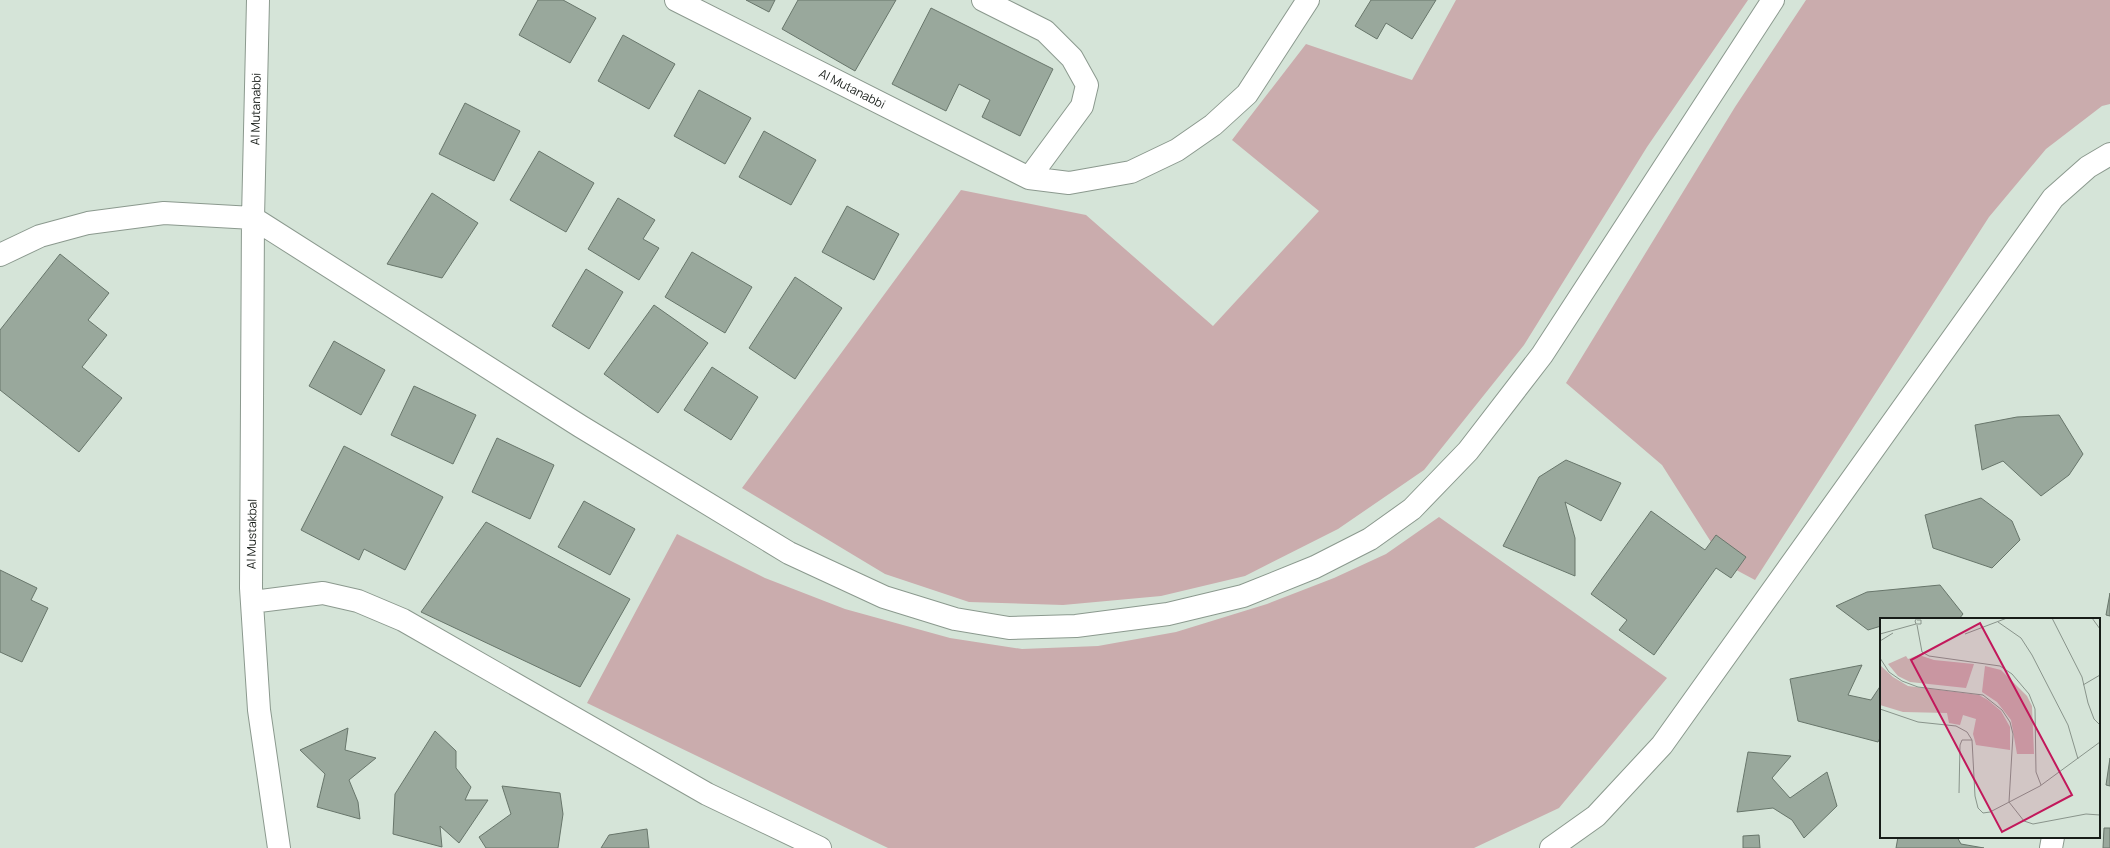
<svg xmlns="http://www.w3.org/2000/svg" width="2110" height="848" font-family="Manrope,sans-serif">
	<style>
		.green { fill: #caacad }
		.building { fill: #99a89c; stroke: #68766b }
		.lines { fill: none; stroke-linecap: round; stroke-linejoin: round }
		.minor-casing { stroke: #8b998e; stroke-width: 24 }
		.minor { stroke: #fff; stroke-width: 22 }
		.labels { text-anchor: middle; stroke-width: 3.5; stroke-linejoin: round; paint-order: stroke }
		.street-label { font-size: 12px; fill: #171c18; stroke: #fff }
		.inset-road { fill: none; stroke: #89948b; stroke-width: 1 }
		.view { fill: #c2185b; fill-opacity: 0.15; stroke: #c2185b; stroke-width: 2 }
		.inset-edge { fill: none; stroke: #171c18; stroke-width: 2 }
	</style>
	<rect width="100%" height="100%" fill="#d5e4d8"/>
	<path class="green" d="M1456 0H1748L1647 147 1524 345 1424 470 1338 529 1245 576 1161 596 1063 605 969 602 885 574 742 488 961 190 1086 215 1213 326 1319 211 1232 140 1306 44 1412 80Z
		M1806 0H2110V104L2102 106 2046 149 1989 217 1755 580 1725 564 1662 465 1566 383 1735 107Z
		M1439 517 1667 678 1559 808 1474 848H888L587 703 677 534 765 578 845 609 950 638 1022 649 1098 646 1176 632 1267 604 1334 578 1386 554Z"/>
	<path class="building" d="M538 0H563L596 18 570 63 519 35Z
		M746 0H775L769 12Z
		M798 0H896L855 71 782 29Z
		M1371 0H1436L1412 39 1386 23 1377 39 1355 26Z
		M931 8 1053 69 1020 136 982 117 990 100 959 84 946 111 892 84Z
		M623 35 675 64 649 109 598 81Z
		M699 90 751 118 725 164 674 136Z
		M465 103 520 131 494 181 439 154Z
		M764 131 816 160 791 205 739 177Z
		M539 151 594 183 566 232 510 200Z
		M432 193 478 223 442 278 387 264Z
		M618 198 655 220 643 239 659 248 639 280 588 249Z
		M847 206 899 234 874 280 822 252Z
		M692 252 752 287 725 333 665 297Z
		M60 254 109 293 88 320 107 335 82 367 122 398 79 452 0 390V330Z
		M586 269 623 292 589 349 552 326Z
		M795 277 842 308 795 379 749 348Z
		M654 305 708 343 658 413 604 374Z
		M334 341 385 370 361 415 309 386Z
		M712 367 758 397 731 440 684 410Z
		M414 386 476 415 453 464 391 435Z
		M2059 415 2083 454 2069 475 2041 496 2003 461 1982 470 1975 425 2017 417Z
		M497 438 554 465 530 519 472 492Z
		M344 446 443 497 405 570 364 549 359 560 301 530Z
		M1566 460 1621 483 1601 521 1565 502 1575 538V576L1503 546 1539 477Z
		M1981 498 2012 521 2020 540 1992 568 1933 548 1925 515Z
		M584 501 635 529 610 575 558 547Z
		M1651 511 1705 550 1716 535 1746 557 1731 578 1716 568 1654 655 1619 630 1627 620 1591 594Z
		M486 522 630 599 580 687 421 612Z
		M0 570 37 588 31 600 48 608 22 662 0 652Z
		M1940 585 1963 614 1959 619H1881V626L1868 630 1836 606 1867 592Z
		M2110 593V616L2106 615Z
		M1862 665 1848 695 1871 700 1881 685V736L1878 742 1798 721 1790 679Z
		M348 728 345 750 376 758 349 780 358 802 360 819 317 807 325 774 300 750Z
		M435 731 456 751V768L471 787 465 800H488L459 843 440 826 442 847 393 834 395 794Z
		M1748 752 1791 756 1772 778 1790 798 1827 772 1837 806 1804 838 1792 820 1773 808 1737 812Z
		M2110 758V786L2106 785Z
		M502 786 560 793 563 814 558 848H486L479 837 511 814Z
		M2104 828H2110V848H2103Z
		M647 829 649 848H601L609 835Z
		M1759 835 1760 848H1743V836Z
		M1898 837H1957L1961 844 1984 848H1896Z"/>
	<g class="lines">
		<g class="minor-casing">
			<path id="minor" d="M258 0 253 218 251 588 259 710 279 848
				M676 0 1029 178 1069 183 1131 172 1177 150 1213 125 1247 94 1308 0
				M983 0 1045 31 1072 58 1087 85 1082 106 1029 178
				M0 255 40 236 88 223 164 213 253 218 580 426 789 553 884 597 955 619 1009 628 1076 626 1168 614 1243 596 1315 567 1370 539 1412 509 1468 451 1542 355 1773 0
				M252 602 323 593 358 601 403 620 707 794 820 848
				M1551 848 1596 816 1662 745 2053 198 2088 167 2110 154
				M2051 848 2053 837"/>
		</g>
		<use href="#minor" class="minor"/>
	</g>
	<g class="labels">
		<g class="street-label">
			<text transform="translate(852 89) rotate(27)" y="4">Al Mutanabbi</text>
			<text transform="translate(256 109) rotate(-89)" y="4">Al Mutanabbi</text>
			<text transform="translate(252 534) rotate(-89)" y="4">Al Mustakbal</text>
		</g>
	</g>
	<g transform="translate(1880 618)">
		<rect width="220" height="220" fill="#d5e4d8"/>
		<path d="M39 37 54 42 94 46 86 70 30 64 18 58 8 46 26 38 28 41ZM1 48 13 59 28 68 99 77 108 82 121 93 130 109V132L96 127 93 116 96 101 83 97 80 107 69 105 67 95 23 94 0 87ZM105 48 121 52 147 78 152 88 154 136H137L131 102 117 84 102 74Z" fill="#caacad"/>
		<path class="inset-road" d="M172 0 202 59 208 85 214 101 220 107M212 0 220 11M37 2H41V6H36L35 3 37 0M118 4 141 20 152 37 188 107 198 141M37 7 42 34 49 38 120 48 132 56 149 76 155 91 156 154 161 167M0 16 36 6M85 16 127 0M0 23 13 15M0 40 9 54 22 63 38 69 103 77 122 92 130 104 133 116 129 184 144 203 153 206 206 196 220 197M203 67 220 57M0 91 38 104 76 108 87 114 92 122 95 178 98 190 103 195 110 194 160 168 220 124M79 175 80 127 82 122H92"/>
		<path class="view" d="M100 5 192 177 122 214 31 42Z"/>
		<rect width="220" height="220" class="inset-edge"/>
	</g>
</svg>
